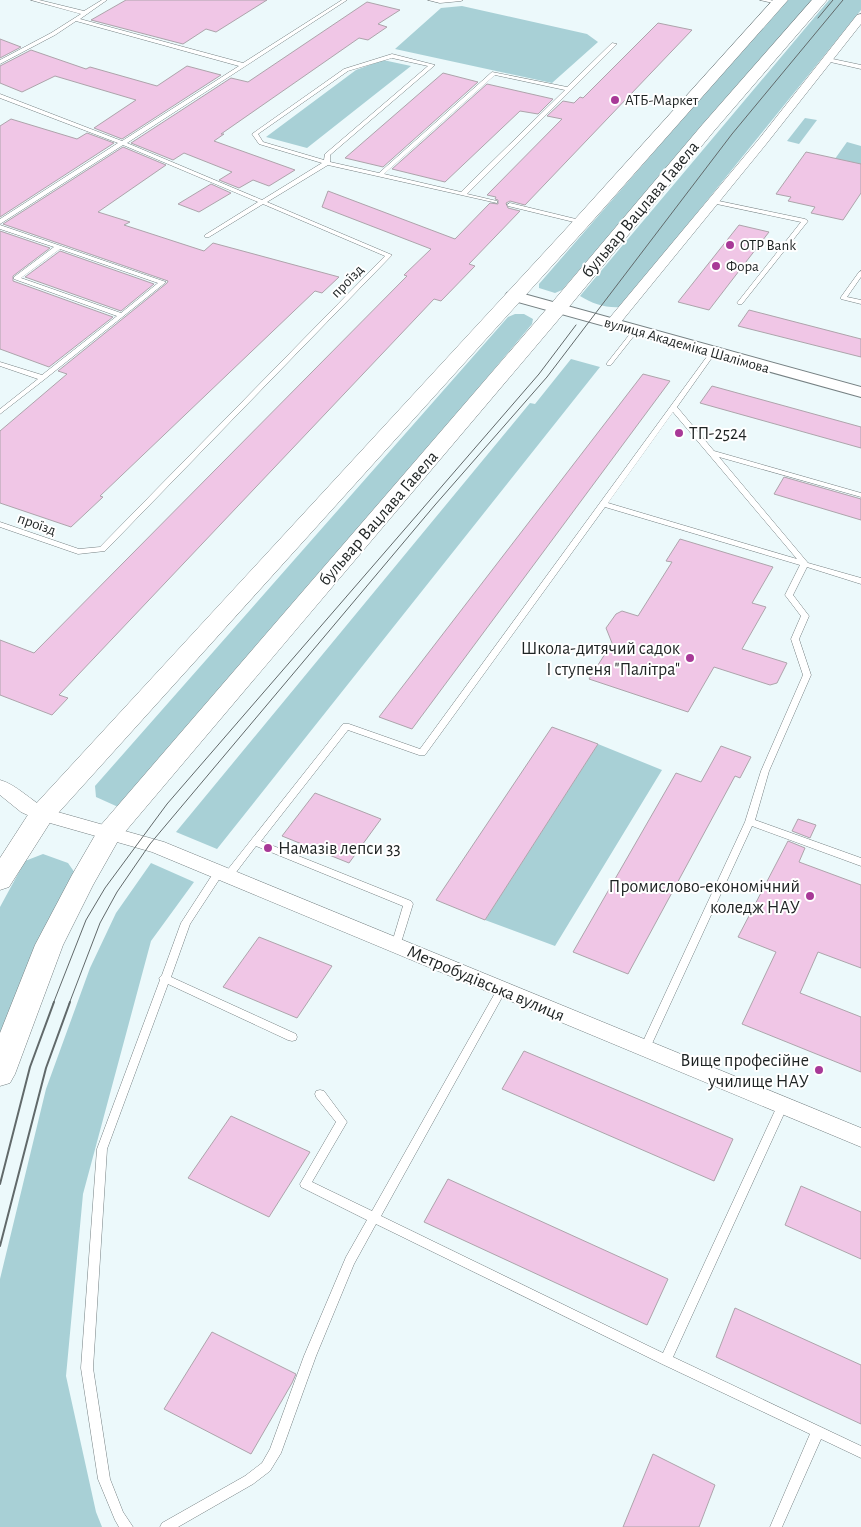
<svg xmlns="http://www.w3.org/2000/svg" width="861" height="1527" font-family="'Alegreya Sans',sans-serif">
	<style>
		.green { fill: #a8d0d6 }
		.building { fill: #f0c6e6; stroke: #ada4ab }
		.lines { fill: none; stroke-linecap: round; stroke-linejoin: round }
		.service-casing { stroke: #768183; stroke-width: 1 }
		.minor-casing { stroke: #768183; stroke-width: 1 }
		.tertiary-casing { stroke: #768183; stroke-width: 2 }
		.secondary-casing { stroke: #768183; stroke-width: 1 }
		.service { fill: #fff; fill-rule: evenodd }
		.minor { fill: #fff; fill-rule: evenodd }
		.tertiary { fill: #fff; fill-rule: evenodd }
		.secondary { fill: #fff; fill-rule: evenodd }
		.tram-far1 { stroke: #61696a; stroke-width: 1 }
		.tram { stroke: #61696a; stroke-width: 2 }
		.poi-dot { fill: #a83997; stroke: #fff; stroke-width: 2 }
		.labels { text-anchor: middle; stroke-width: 4; stroke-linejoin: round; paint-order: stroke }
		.far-poi-label { font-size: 15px; fill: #1e2323; stroke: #fff; text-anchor: start }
		.far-street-label { font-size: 15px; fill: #1e2323; stroke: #fff }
		.street-label { font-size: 18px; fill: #1e2323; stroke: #fff }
		.poi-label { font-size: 18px; fill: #1e2323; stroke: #fff; text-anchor: end }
	</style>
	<rect width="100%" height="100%" fill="#ecf9fb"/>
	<path class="green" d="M786 0H812L562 290 555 293 539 288V284Z
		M829 0H861V10L621 307C605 308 593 304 580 296Z
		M462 6 587 34 598 42 552 83 395 49 441 8Z
		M383 60 411 66 307 148 266 137 356 70Z
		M805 118 817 120 799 144 787 141Z
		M847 142 861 146V167L827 170Z
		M515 314H524L533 319 532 324 130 805 116 806 96 797 95 786 508 317Z
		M571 359 600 367 217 849 176 832 530 403 535 404Z
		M598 744 662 770 555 946 485 920Z
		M43 854 68 863 75 873 0 1038V907L25 861Z
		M151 863 194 882 151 941 83 1194 66 1376 96 1512 102 1527H0V1279L46 1089 90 968 116 913Z"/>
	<path class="building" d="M126 0H267L216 32 206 29 183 44 91 20Z
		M367 2 400 10 378 24 387 27 368 40 359 38 221 134H224L214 141 295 170 269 186 253 180 239 188 219 180 232 172 184 153 173 160 131 143 231 78 248 82Z
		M658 23 692 30 525 205 510 201 506 203 508 208 520 211 469 264 475 266 441 301 434 299 59 695 68 698 52 715 0 695V640L34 653 407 276 404 275 431 249 322 207 328 191 455 239 490 203 498 204V200L495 199 496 197 487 195 562 119 547 116 563 101 574 103 580 97 583 98Z
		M0 39 21 47 0 58Z
		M31 50 86 69 90 67 157 86 187 66 221 75 122 139 94 128 136 100 55 76 22 92 0 83V66Z
		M443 73 478 82 383 167 345 158Z
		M487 84 553 99 538 114 520 111 445 182 392 169Z
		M11 119 77 139 87 133 114 143 0 217V126Z
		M123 147 166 165 98 212 130 222 124 225 204 251 213 243 339 277 322 293 315 291 100 496 103 497 71 527 0 503V431L67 374 58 371 167 283 168 281 3 224Z
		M806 152 861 164V193L843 220 811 213 815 207 788 201 791 197 776 194Z
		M211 184 231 193 199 212 178 204Z
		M739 225 769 232 709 310 678 302Z
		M0 231 50 248 13 276V281L113 317 49 367 0 349Z
		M60 251 154 284 121 311 25 277Z
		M749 310 861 339V357L738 326Z
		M643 374 670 381 412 729 379 717Z
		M712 386 861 427V448L700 403Z
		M784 477 861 499V520L774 494Z
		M680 539 773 567 752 603 766 607 742 649 787 663 777 683 770 685 714 667 688 712 589 679 612 643 606 628 616 614 622 611 638 616 672 562 666 561Z
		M552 727 598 744 485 920 436 900Z
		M721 746 751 757 740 778 735 776 628 974 573 952 676 773 701 782Z
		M315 793 381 819 349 863 282 836Z
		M798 819 816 825 810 838 792 831Z
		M788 841 805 848 799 862 861 885V968L818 952 800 993 861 1017V1072L742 1024 776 952 738 937Z
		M259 937 332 966 297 1018 223 987Z
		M524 1051 733 1139 714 1181 502 1089Z
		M231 1116 310 1152 269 1217 188 1178Z
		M448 1179 668 1279 647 1325 424 1222Z
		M801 1186 861 1212V1259L785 1225Z
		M735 1308 861 1365V1424L716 1357Z
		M212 1332 296 1374 292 1383 251 1454 164 1409Z
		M653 1454 715 1485 699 1527H623Z"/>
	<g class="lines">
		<g class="service-casing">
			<path id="service" d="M31 0H39L84 11 102 0H107L80 19 243 63 342 0H347L127 143 262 200 322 163 259 144 252 134 344 69 392 54 435 65 330 155V162L379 173 492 72 567 87 612 43 617 44 467 194 497 201V203L328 165 267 202 392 255 105 551 78 554 0 527V522L79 549 100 547 385 256 263 204 209 237H205V235L258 202 123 145 0 224V219L118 143 0 98V94L122 141 239 66 76 21 55 35 0 64V60L51 33 81 14ZM392 58 428 66 325 154 324 160 263 142 258 134 348 71ZM495 75 565 90 461 192 384 174Z
				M428 0H463L461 1 440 3Z
				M760 0H770L780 3 778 4Z
				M828 58 861 65V69L826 61V59Z
				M714 200 805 219 808 221 742 304H738L737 303 801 222 712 203 711 202Z
				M510 203 584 221 585 222 582 224 508 206 507 205Z
				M0 225 166 282 45 379 0 414V409L38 379 0 366V362L42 375 117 316 14 279V277L54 247 0 229ZM60 249 158 283 121 313 21 278Z
				M861 271V277L847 297 861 300V304L841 299V297L859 272Z
				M635 329 638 331 637 332 611 365H607V363L633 330Z
				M713 350 716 352 677 407 714 451 861 493V497L719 457 808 563 861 578V584L807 567 793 595 809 616 799 639 811 675 769 771 755 820 861 858V866L752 826 650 1048 649 1051 645 1052 641 1051 640 1048 745 822 761 771 803 675 791 639 801 616 785 595 800 565 605 507 425 755H419L348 730 261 841 411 901 413 904 399 949 396 950 393 949 391 946 403 906 256 846 231 879H225L223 876 225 873 343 724H349L420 749 711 351ZM673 412 797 559 608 503Z
				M219 868 222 869 224 872 190 924 171 977 296 1034 297 1037 296 1040 292 1041 288 1040 168 984 107 1149 93 1368 110 1479 123 1512 133 1527H119L115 1520 98 1479 81 1368 97 1149 160 980 159 978 162 975 181 923 216 869Z
				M502 985 505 986 507 989 505 992 381 1216 663 1353 779 1102 783 1101 787 1102 788 1105 673 1357 861 1446V1458L821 1439 782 1527H770L810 1434 662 1364 376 1224 354 1264 316 1356 281 1453 270 1471 253 1484 178 1527H160L162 1523 245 1476 262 1463 270 1449 304 1356 346 1257 367 1220 301 1187 300 1184 336 1122 316 1097 315 1094 316 1091 320 1090 324 1091 347 1122 312 1182 372 1211 499 986Z"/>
		</g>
		<g class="minor-casing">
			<path id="minor" d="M861 14V24L767 143 617 327H607L605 324 607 321 759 139 857 15Z
				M0 780C16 784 31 801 47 809L164 842 861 1128V1147L152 852 36 819 21 812 0 795Z"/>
		</g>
		<g class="tertiary-casing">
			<path id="tertiary" d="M513 291 861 387V397L507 299 505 296 507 293Z"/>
		</g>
		<g class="secondary-casing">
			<path id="secondary" d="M773 0H788L588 226 51 821 9 887 0 890V858L33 807 576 218Z
				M812 0H827L714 131 564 313 119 839 93 885 63 945 15 1074 10 1083 0 1086V1033L35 945 72 875 101 825 550 305 702 125Z"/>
		</g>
		<use href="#service" class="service"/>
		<use href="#minor" class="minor"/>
		<use href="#tertiary" class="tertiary"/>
		<use href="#secondary" class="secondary"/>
		<path class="tram-far1" d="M818 18 833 0
			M53 1004 86 920 105 888 167 804 539 374 576 325
			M69 1004 100 923 117 892 150 844 435 505 547 377 732 134 843 0"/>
		<path class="tram" d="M0 1184 30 1067 54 1002
			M0 1246 46 1068 70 1002"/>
	</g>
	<g class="poi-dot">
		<circle cx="615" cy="100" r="5"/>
		<circle cx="730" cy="245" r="5"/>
		<circle cx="716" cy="266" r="5"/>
		<circle cx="679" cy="433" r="5"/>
		<circle cx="690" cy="658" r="5"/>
		<circle cx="268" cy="848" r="5"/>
		<circle cx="810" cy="896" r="5"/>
		<circle cx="819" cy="1070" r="5"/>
	</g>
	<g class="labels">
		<g class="far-poi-label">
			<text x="625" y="105">АТБ-Маркет</text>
			<text x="740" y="250">OTP Bank</text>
			<text x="726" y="271">Фора</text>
		</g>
		<g class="far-street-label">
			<text transform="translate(347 281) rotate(-46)" y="5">проїзд</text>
			<text transform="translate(687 345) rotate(16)" y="5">вулиця Академіка Шалімова</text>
			<text transform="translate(37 524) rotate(20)" y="5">проїзд</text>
		</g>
		<g class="street-label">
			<text transform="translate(640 209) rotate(-50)" y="6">бульвар Вацлава Гавела</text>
			<text transform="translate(378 518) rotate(-49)" y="6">бульвар Вацлава Гавела</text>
			<text transform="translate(486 983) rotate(23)" y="6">Метробудівська вулиця</text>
		</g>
		<g class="poi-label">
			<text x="689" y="439" text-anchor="start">ТП-2524</text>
			<text x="680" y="654">Школа-дитячий садок<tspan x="680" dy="21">І ступеня "Палітра"</tspan></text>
			<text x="278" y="854" text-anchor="start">Намазів лепси 33</text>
			<text x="800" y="892">Промислово-економічний<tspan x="800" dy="21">коледж НАУ</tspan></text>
			<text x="809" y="1066">Вище професійне<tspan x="809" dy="21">училище НАУ</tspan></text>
		</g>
	</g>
</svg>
